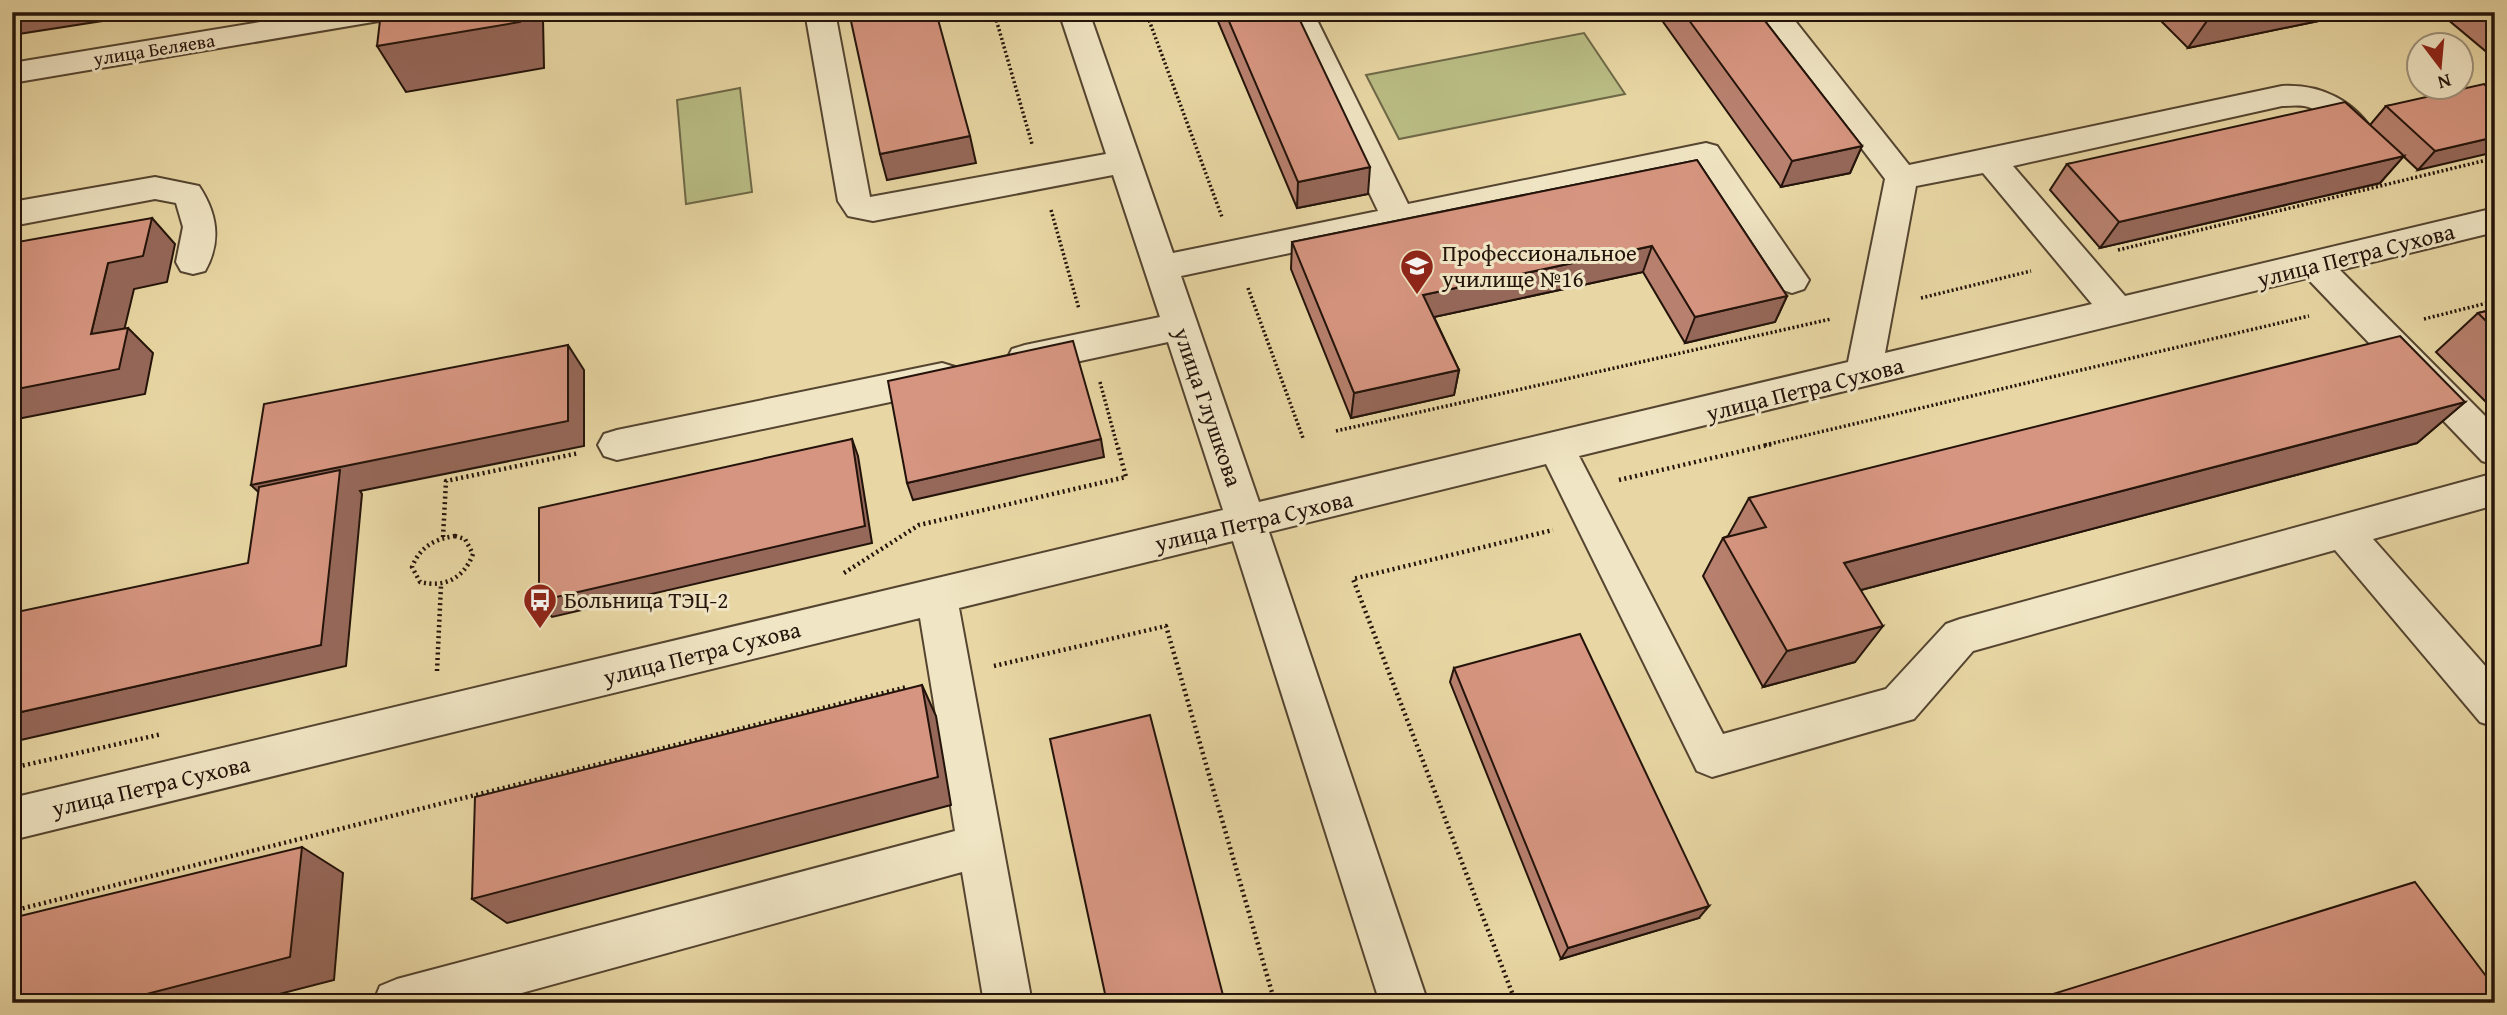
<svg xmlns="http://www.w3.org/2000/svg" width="2507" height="1015" font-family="'Gentium Book Plus',serif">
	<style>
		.green { fill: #b9bd84; stroke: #6e6847; stroke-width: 2 }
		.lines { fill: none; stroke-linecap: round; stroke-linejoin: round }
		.minor-casing { stroke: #544430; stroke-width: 4 }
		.path-far1 { stroke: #23130a; stroke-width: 3.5; stroke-dasharray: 2 2.5; stroke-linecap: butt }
		.path { stroke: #23130a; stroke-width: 4.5; stroke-dasharray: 2 3.5; stroke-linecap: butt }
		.minor { fill: #f0e5c4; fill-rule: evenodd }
		.wall { fill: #b8806e; stroke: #23130a; stroke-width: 2 }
		.shaded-wall { fill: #96685a; stroke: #23130a; stroke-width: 2 }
		.building { fill: #d69580; stroke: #23130a; stroke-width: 2 }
		.labels { text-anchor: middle; stroke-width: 6; stroke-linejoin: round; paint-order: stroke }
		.far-street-label { font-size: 19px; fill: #23130a; stroke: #f0e5c4 }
		.poi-label { font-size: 23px; fill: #23130a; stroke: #f0e5c4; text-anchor: start }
		.street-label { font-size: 23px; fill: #23130a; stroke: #f0e5c4 }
	</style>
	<rect width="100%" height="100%" fill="#e8d7a4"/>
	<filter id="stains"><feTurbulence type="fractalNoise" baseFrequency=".00286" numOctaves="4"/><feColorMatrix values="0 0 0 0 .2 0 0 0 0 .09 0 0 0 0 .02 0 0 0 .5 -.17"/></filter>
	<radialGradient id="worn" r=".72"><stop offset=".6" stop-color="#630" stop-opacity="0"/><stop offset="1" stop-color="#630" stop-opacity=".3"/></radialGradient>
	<path class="green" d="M1584 33 1625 94 1399 139 1366 75Z
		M740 88 752 192 686 204 677 100Z"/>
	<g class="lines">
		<g class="minor-casing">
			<path id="minor" d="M321 12H393L389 19 379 21 12 83V63Z
				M805 12H835L870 197 1106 154 1059 12H1089L1173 253 1378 211 1283 12H1313L1408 204 1706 143 1717 146 1809 280 1804 289 1792 293 1780 289 1698 167 1181 276 1259 502 1848 362 1885 179 1758 12H1788L1909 165 2282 86C2322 84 2355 101 2376 136L2371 144C2341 152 2335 119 2311 108 2302 104 2291 106 2282 106L2013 166 2125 296 2495 208V232L2340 270 2495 426V465L2482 461 2307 278 1579 456 1723 734 1886 689 1946 624 1960 619 2495 473V505L2373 539 2495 677V727L2480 722 2335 550 1973 651 1914 719 1712 777 1697 771 1546 464 1269 532 1428 1003H1380L1233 541 959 608 1032 1003H984L962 872 485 1003H373L380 986 397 979 955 831 920 618 12 840V798L1223 510 1168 342 1025 373 1012 369 1007 359 1012 349 1025 345 1160 317 1113 175 873 221 848 216 838 201ZM1983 173 2092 304 1885 353 1916 186Z
				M155 177 199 186C217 213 222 241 205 271L193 274 181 271 176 262 183 227 176 203 155 199 12 226V202Z
				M942 363 955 367 960 377 955 387 942 391 617 460 604 456 598 445 604 434 617 430Z"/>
		</g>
		<path class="path-far1" d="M994 12 1032 144
			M1146 12 1222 217
			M1051 210 1079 309
			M2118 250 2495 158
			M1248 288 1303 438
			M1921 298 2031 271
			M2424 319 2495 301
			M1100 382 1117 445
			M1336 431 1831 319
			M1765 445 2309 316"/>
		<path class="path" d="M1619 480 1772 444
			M455 536 465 539 473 554C464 578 445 588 420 582L412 567C420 547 434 539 455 536Z
			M443 537 446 481 579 453
			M844 573 919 525 1126 477 1117 444
			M994 666 1166 626 1275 1003
			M437 671 441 585
			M12 768 162 734
			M12 911 907 687
			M1516 1003 1353 579 1553 530"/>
		<use href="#minor" class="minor"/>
	</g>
	<path class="wall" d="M1214 12H1296L1368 194 1297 208Z
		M1656 12H1758L1862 146 1850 173 1781 187Z
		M2152 12H2332L2328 19 2188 48Z
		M2451 12H2495V59L2446 18Z
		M2495 94 2418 170 2403 156 2380 183 2100 248 2050 190 2067 164 2370 125 2386 106Z
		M1697 160 1787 296 1775 322 1685 343 1643 272 1434 317 1459 370 1454 395 1351 418 1291 269 1292 242Z
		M2495 309V411L2436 352 2478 313Z
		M2465 402 2417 443 1861 590 1855 662 1763 687 1703 576 1723 538 1728 536 1749 498Z
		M1454 668 1699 918 1561 959 1450 682Z"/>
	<path class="shaded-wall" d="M12 12H105L102 21 12 35Z
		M519 12H540L543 19 544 68 406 92 377 46Z
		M2247 12H2332L2328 19 2188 48 2207 21Z
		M970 136 976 163 887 180 880 154Z
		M2495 137V152L2418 170 2435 151Z
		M1862 146 1850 173 1781 187 1792 161Z
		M2404 156 2380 183 2100 248 2119 222Z
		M1370 167 1368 194 1297 208 1298 182Z
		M152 218 175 244 167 282 134 289 117 360 91 334 108 263Z
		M1652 246 1643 272 1420 320 1423 295Z
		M1787 296 1775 322 1685 343 1695 317Z
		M128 328 153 353 145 394 12 420V390Z
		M568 345 584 370V446L360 491 362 494 346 666 12 742V714L321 645 275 508 251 485Z
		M1459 370 1454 395 1351 418 1354 393Z
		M2465 402 2417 443 1819 601 1844 563Z
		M852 439 858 456 872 543 552 617 539 601Z
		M1101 439 1104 457 913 500 907 483Z
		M1883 626 1855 662 1763 687 1787 651Z
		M922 685 936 716 951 805 507 923 472 899Z
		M302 847 343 873 334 980 244 1003H112Z
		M1709 906 1699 918 1561 959 1568 948Z
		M1224 999 1225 1003H1210Z"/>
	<path class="building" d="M381 12H520V22L377 46Z
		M849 12H936L970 136 880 154Z
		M1225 12H1296L1370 167 1298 182Z
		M1683 12H1758L1862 146 1792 161Z
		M2198 12H2247L2207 21Z
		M2484 84 2495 94V137L2435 151 2386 106Z
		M2345 102 2404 156 2119 222 2067 164Z
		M1697 160 1787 296 1695 317 1652 246 1423 295 1459 370 1354 393 1292 242Z
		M152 218 143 256 108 263 91 334 128 328 119 369 12 390V243Z
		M2495 309V330L2478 313Z
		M2400 336 2465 402 1844 563 1883 626 1787 651 1723 538 1766 527 1749 498Z
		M1073 341 1101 439 907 483 888 381Z
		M568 345V421L251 485 264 404Z
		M852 439 865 526 539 601V508Z
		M340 470 321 645 12 714V613L248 563 259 487Z
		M1580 634 1709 906 1568 948 1454 668Z
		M922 685 938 777 472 899 475 797Z
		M1150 715 1224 999 1210 1003H1107L1050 739Z
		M302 847 290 957 112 1003H12V918Z
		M2415 882 2495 988V1003H2024Z"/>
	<defs>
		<g id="school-pin" transform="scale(1.75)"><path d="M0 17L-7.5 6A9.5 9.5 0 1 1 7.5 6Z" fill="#8f2418" stroke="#f0e5c4"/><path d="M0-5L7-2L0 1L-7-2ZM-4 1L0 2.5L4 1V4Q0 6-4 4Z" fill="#fff"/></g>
		<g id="bus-pin" transform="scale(1.75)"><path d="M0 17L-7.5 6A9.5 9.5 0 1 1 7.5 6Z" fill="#8f2418" stroke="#f0e5c4"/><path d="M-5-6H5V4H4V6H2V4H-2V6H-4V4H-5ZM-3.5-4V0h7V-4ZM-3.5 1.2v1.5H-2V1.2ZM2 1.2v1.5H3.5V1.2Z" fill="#fff"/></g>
	</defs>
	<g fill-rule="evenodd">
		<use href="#school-pin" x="1417" y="266"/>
		<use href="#bus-pin" x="540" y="600"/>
	</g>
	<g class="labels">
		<g class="far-street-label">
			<text transform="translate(154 49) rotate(-9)" y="7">улица Беляева</text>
		</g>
		<g class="poi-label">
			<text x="1442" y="261">Профессиональное<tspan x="1442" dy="26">училище №16</tspan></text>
			<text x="564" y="608">Больница ТЭЦ-2</text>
		</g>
		<g class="street-label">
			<text transform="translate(2356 255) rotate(-14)" y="8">улица Петра Сухова</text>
			<text transform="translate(1805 389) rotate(-14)" y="8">улица Петра Сухова</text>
			<text transform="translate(1208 407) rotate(71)" y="8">улица Глушкова</text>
			<text transform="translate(1254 521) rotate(-13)" y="8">улица Петра Сухова</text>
			<text transform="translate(702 653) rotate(-14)" y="8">улица Петра Сухова</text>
			<text transform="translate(151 786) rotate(-13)" y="8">улица Петра Сухова</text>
		</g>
	</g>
	<rect width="2507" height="1015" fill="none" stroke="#e8d7a4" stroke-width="42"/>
	<rect x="14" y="14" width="2479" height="987" fill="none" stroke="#23130a" stroke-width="3.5"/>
	<rect x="21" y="21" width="2465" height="973" fill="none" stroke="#23130a" stroke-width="2"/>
	<g transform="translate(2440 66) rotate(164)"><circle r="33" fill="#f0e5c4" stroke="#9e917a" stroke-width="2"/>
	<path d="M0-5L12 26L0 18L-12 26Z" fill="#8f2418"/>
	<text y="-10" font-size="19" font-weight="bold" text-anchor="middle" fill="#23130a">N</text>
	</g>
	<rect width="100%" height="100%" filter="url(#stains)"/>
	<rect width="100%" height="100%" fill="url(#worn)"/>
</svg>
